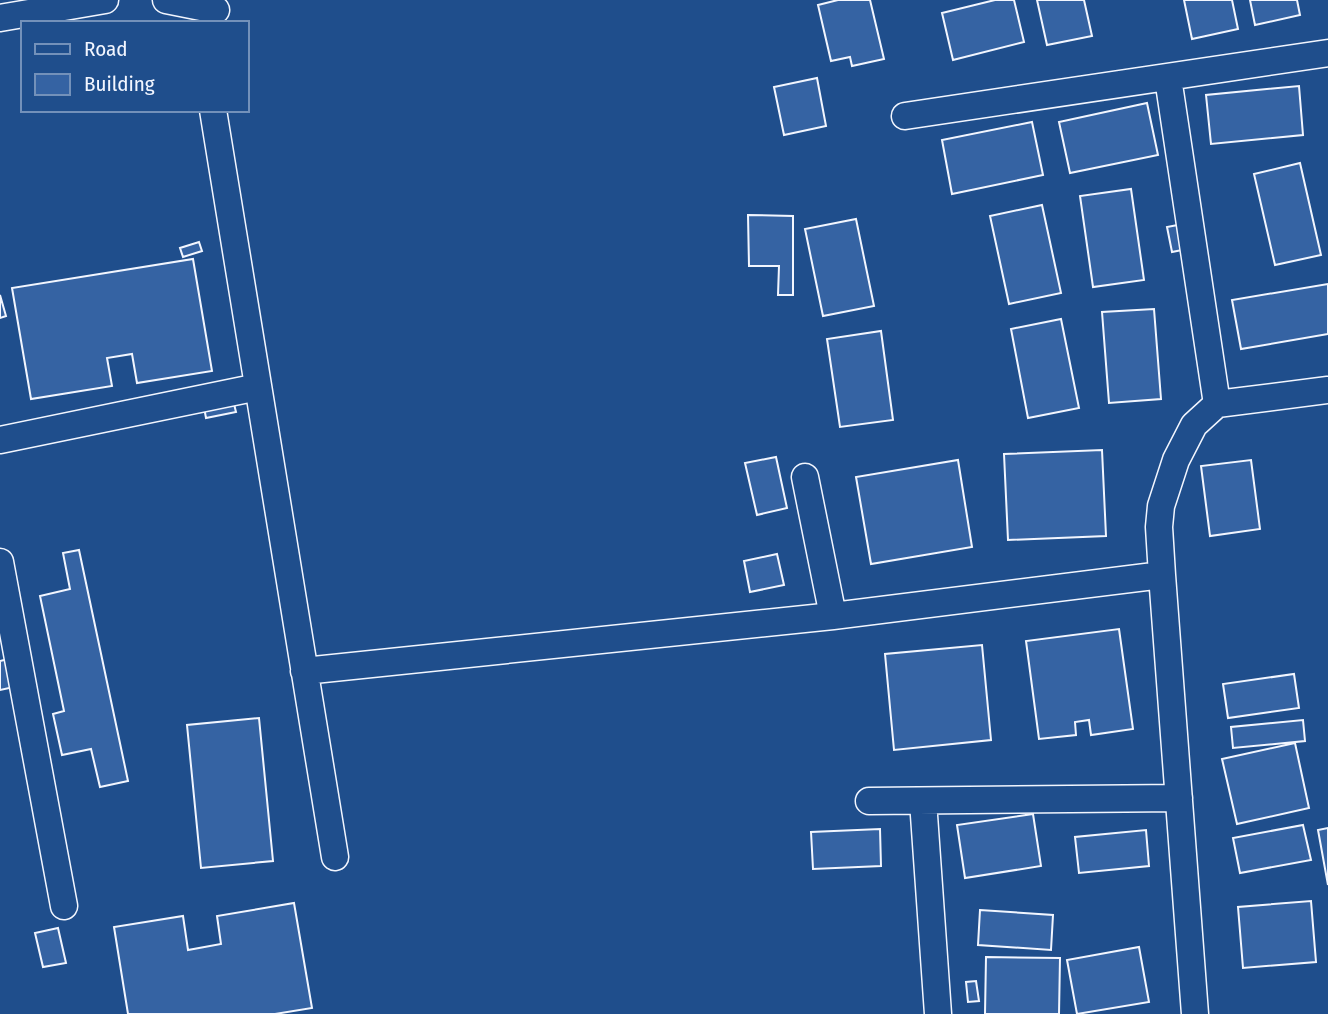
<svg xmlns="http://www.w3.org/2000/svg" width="1328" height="1014" font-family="'Fira Sans Condensed',sans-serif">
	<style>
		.building { fill: #3563a3; stroke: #f2f6ff; stroke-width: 2 }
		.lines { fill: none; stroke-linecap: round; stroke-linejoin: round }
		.minor-casing { stroke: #f2f6ff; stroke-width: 29 }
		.minor { stroke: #1f4e8c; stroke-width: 26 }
	</style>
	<rect width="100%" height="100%" fill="#1f4e8c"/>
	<path class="building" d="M838 0H870L884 59 852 66 850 57 831 61 818 5Z
		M995 0H1014L1024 42 953 60 942 13Z
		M1037 0H1084L1092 36 1047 45Z
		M1184 0H1232L1238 29 1192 39Z
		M1250 0H1297L1300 15 1255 25Z
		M817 78 826 126 784 135 774 87Z
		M1299 86 1303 135 1211 144 1206 95Z
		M1147 103 1158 155 1070 173 1059 122Z
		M1032 122 1043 175 952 194 942 140Z
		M1300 163 1321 255 1275 265 1254 174Z
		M1131 189 1144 280 1093 287 1080 196Z
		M1042 205 1061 293 1009 304 990 216Z
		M748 215 793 216V295H778L779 266H749Z
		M856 219 874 306 823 316 805 229Z
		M1183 224 1187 249 1172 252 1167 227Z
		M199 242 202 251 183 257 180 248Z
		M193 259 212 371 137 383 132 354 107 358 112 386 31 399 12 288Z
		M1328 284V334L1241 349 1232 300Z
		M0 295 6 316 0 318Z
		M1154 309 1161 399 1109 403 1102 312Z
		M1061 319 1079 408 1028 418 1011 329Z
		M881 331 893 420 840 427 827 339Z
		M232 396 236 412 206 418 203 402Z
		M1102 450 1106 536 1008 540 1004 454Z
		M776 457 787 508 757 515 745 463Z
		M958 460 972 547 871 564 856 477Z
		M1251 460 1260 529 1210 536 1201 466Z
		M79 550 128 781 100 787 91 749 62 755 53 714 64 711 40 596 70 589 63 553Z
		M777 554 784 585 750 592 744 561Z
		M1119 629 1133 729 1091 735 1089 720 1075 722 1076 735 1039 739 1026 641Z
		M982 645 991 740 894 750 885 654Z
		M8 659 14 687 0 690V661Z
		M1294 674 1299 708 1228 718 1223 684Z
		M259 718 273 861 201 868 187 725Z
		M1303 720 1305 741 1233 748 1231 727Z
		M1295 743 1309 808 1237 824 1222 759Z
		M1033 814 1041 866 965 878 957 825Z
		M1303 825 1311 860 1240 873 1233 838Z
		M1328 828V885L1318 830Z
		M880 829 881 866 813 869 811 832Z
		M1146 830 1149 866 1079 873 1075 837Z
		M1311 901 1316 962 1243 968 1238 907Z
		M294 903 312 1008 275 1014H128L114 927 183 916 188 950 221 944 217 916Z
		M980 910 1053 915 1051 950 978 945Z
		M58 928 66 963 43 967 35 933Z
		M1139 947 1149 1002 1077 1014 1067 960Z
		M986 957 1060 958 1059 1014H985Z
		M976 981 979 1001 968 1002 966 982Z"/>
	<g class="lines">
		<g class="minor-casing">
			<path id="minor" d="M166 0 216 10
				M0 18 105 0
				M1168 78 1217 404
				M213 110 335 857
				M905 116 1328 53
				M0 440 258 387
				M805 477 833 616
				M0 562 64 906
				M304 671 833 616 1162 575
				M869 801 1179 798
				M923 801 938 1014
				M1195 1014 1162 575 1159 527 1161 506 1176 460 1194 425 1217 404 1328 390"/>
		</g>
		<use href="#minor" class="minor"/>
	</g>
	<rect x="21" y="21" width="228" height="91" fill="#1f4e8c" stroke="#7391ba" stroke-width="2"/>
	<rect x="35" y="44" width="35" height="10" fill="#1f4e8c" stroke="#7391ba" stroke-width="2"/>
	<text x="84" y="56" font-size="21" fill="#f2f6ff">Road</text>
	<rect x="35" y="74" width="35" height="21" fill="#3563a3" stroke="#7391ba" stroke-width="2"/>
	<text x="84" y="91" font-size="21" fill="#f2f6ff">Building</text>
</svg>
